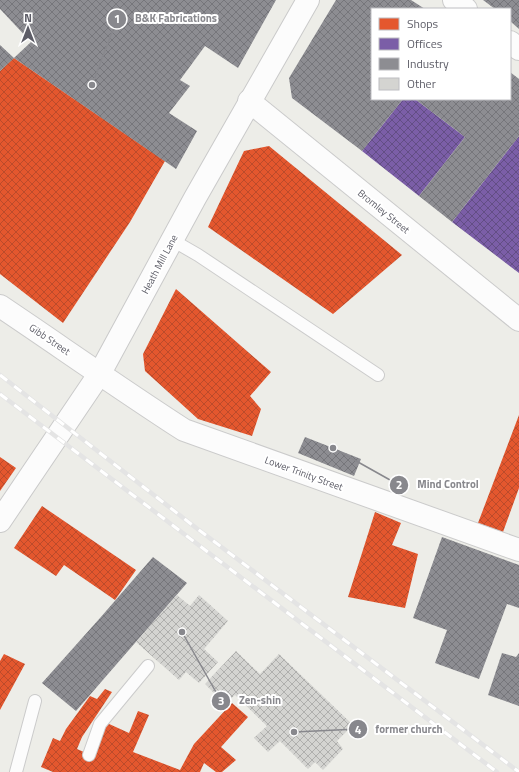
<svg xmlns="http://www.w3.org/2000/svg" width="519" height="772" font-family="'Titillium Web',sans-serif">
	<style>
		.shops { fill: url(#shops-cross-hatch) }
		.offices { fill: url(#offices-cross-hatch) }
		.industry { fill: url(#industry-cross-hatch) }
		.building { fill: url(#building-cross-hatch) }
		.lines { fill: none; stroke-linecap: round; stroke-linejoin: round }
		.lane-casing { stroke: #cbcbcb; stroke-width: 14 }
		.street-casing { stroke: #cbcbcb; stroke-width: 24 }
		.secondary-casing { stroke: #cacaca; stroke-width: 24 }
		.lane { stroke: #fcfcfc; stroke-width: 12 }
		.street { stroke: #fcfcfc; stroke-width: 22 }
		.secondary { stroke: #fcfcfc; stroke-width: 22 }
		.rail-casing { stroke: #e4e4e4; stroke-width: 4.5 }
		.rail { stroke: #fff; stroke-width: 3; stroke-dasharray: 9; stroke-linecap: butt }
		.labels { text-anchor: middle; stroke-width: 4; stroke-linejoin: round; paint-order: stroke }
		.street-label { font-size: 10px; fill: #5d5d67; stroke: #fff }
		.leader { fill: none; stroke: #88888d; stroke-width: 1.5 }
		.callout-dot { fill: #88888d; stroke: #fff; stroke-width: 1.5 }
		.mark-label { font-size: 12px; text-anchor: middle; font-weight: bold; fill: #fff }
		.callout-label { font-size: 11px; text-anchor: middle; font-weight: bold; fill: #88888d; stroke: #fff; stroke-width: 4; stroke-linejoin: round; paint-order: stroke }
	</style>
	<defs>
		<pattern id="shops-cross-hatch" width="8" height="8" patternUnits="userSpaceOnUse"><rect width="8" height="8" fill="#e4572e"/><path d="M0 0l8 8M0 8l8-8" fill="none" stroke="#bc4b2b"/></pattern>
		<pattern id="offices-cross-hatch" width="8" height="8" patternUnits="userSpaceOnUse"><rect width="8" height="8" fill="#7b5ea7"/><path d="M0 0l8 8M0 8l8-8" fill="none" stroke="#634e85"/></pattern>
		<pattern id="industry-cross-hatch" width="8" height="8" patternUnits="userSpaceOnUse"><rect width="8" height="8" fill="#8d8d92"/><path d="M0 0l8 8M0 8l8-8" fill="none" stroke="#76767b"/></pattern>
		<pattern id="building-cross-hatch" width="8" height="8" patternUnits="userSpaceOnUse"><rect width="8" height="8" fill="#d4d4d1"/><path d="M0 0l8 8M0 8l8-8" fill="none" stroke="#afafad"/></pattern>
	</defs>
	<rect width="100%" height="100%" fill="#edede8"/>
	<path class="shops" d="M14 58 165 161 130 222 63 323 0 274V71Z
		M269 146 402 255 333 314 208 227 244 151Z
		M176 289 271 372 250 396 261 409 252 436 198 419 145 371 143 354Z
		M519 415V488L503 532 478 523Z
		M0 457 16 468 0 491Z
		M42 506 136 570 115 600 64 565 56 576 14 548Z
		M375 512 401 523 392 545 418 554 405 608 348 597Z
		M4 654 25 664 0 710V661Z
		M105 689 112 692 82 737 77 749 93 756 107 723 129 733 138 711 149 715 133 752 180 770 194 744 232 703 248 717 221 747 236 760 222 772H216L204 763 200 772H53L41 767 53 738 60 741 66 729 90 696 97 699Z"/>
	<path class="offices" d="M403 99H415L465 137 419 196 362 151Z
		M519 136V273L452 222Z"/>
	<path class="industry" d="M0 0H276L238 68 205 46 180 80 190 86 169 113 197 131 176 169 14 58 31 42 0 9Z
		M336 0H411L425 9H372V99H403L362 151 292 98 289 78Z
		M483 0H519V29L510 21V9H495Z
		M0 45 14 58 0 71Z
		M510 72 519 79V136L452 222 419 196 465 137 415 99H510Z
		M305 437 361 459 354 476 298 453Z
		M442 537 519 565V608L507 604 479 679 435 663 447 630 413 618Z
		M153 557 187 583 76 711 42 683 100 618Z
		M502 653 516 657 519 653V706L488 695Z"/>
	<path class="building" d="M177 595 190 606 199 595 228 621 204 649 218 662 199 683 186 672 179 680 136 642Z
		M236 651 260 674 279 654 353 725 337 741 343 749 323 770 315 762 308 769 280 741 268 752 254 738 267 726 235 695 225 704 205 684Z"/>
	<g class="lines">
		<g class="lane-casing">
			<path id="lane" d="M172 240 198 255 378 375
				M89 755 100 724 148 666
				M16 772 35 701"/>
		</g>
		<g class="street-casing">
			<path id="street" d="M454 0 466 9
				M510 42 519 49
				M249 101 519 320
				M0 306C61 347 122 390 184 430L519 550"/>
		</g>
		<g class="secondary-casing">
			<path id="secondary" d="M0 521 100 373 195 198 308 0"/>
		</g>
		<use href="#lane" class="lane"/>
		<use href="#street" class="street"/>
		<use href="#secondary" class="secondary"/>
		<g class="rail-casing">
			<path id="rail" d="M0 375 191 524 519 772
				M0 394 497 772"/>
		</g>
		<use href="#rail" class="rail"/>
	</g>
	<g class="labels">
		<g class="street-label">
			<text transform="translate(384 211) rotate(39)" y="4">Bromley Street</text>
			<text transform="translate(159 264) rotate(-62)" y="4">Heath Mill Lane</text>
			<text transform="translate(50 339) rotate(34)" y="4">Gibb Street</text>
			<text transform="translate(304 473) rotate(20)" y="4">Lower Trinity Street</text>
		</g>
	</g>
	<path class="leader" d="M92 85L117 19M333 448L399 485M182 632L221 701M294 732L358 729"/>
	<g class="callout-dot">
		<circle cx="92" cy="85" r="4"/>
		<circle cx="333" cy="448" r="4"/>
		<circle cx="182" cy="632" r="4"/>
		<circle cx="294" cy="732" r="4"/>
		<circle cx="117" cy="19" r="10"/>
		<circle cx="399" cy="485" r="10"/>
		<circle cx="221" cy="701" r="10"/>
		<circle cx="358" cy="729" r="10"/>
	</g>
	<g class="mark-label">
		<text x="117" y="23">1</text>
		<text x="399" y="489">2</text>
		<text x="221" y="705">3</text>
		<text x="358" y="734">4</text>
	</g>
	<g class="callout-label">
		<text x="176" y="22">B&amp;K Fabrications</text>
		<text x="448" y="488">Mind Control</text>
		<text x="260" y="704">Zen-shin</text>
		<text x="409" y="733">former church</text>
	</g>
	<rect x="371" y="8" width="140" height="92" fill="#ffffff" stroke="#bebec2"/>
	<rect x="379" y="18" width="20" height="12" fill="#e4572e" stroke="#bebec2"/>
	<text x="407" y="28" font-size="12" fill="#5d5d67">Shops</text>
	<rect x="379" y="38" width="20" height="12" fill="#7b5ea7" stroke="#bebec2"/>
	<text x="407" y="48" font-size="12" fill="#5d5d67">Offices</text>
	<rect x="379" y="58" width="20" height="12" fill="#8d8d92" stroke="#bebec2"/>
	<text x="407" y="68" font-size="12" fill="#5d5d67">Industry</text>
	<rect x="379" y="78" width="20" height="12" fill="#d4d4d1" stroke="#bebec2"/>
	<text x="407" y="88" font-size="12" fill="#5d5d67">Other</text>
	<g transform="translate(28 28)" stroke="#ffffff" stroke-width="3" paint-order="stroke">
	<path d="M0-3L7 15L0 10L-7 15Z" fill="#5d5d67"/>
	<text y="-6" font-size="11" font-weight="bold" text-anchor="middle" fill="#5d5d67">N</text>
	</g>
</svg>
